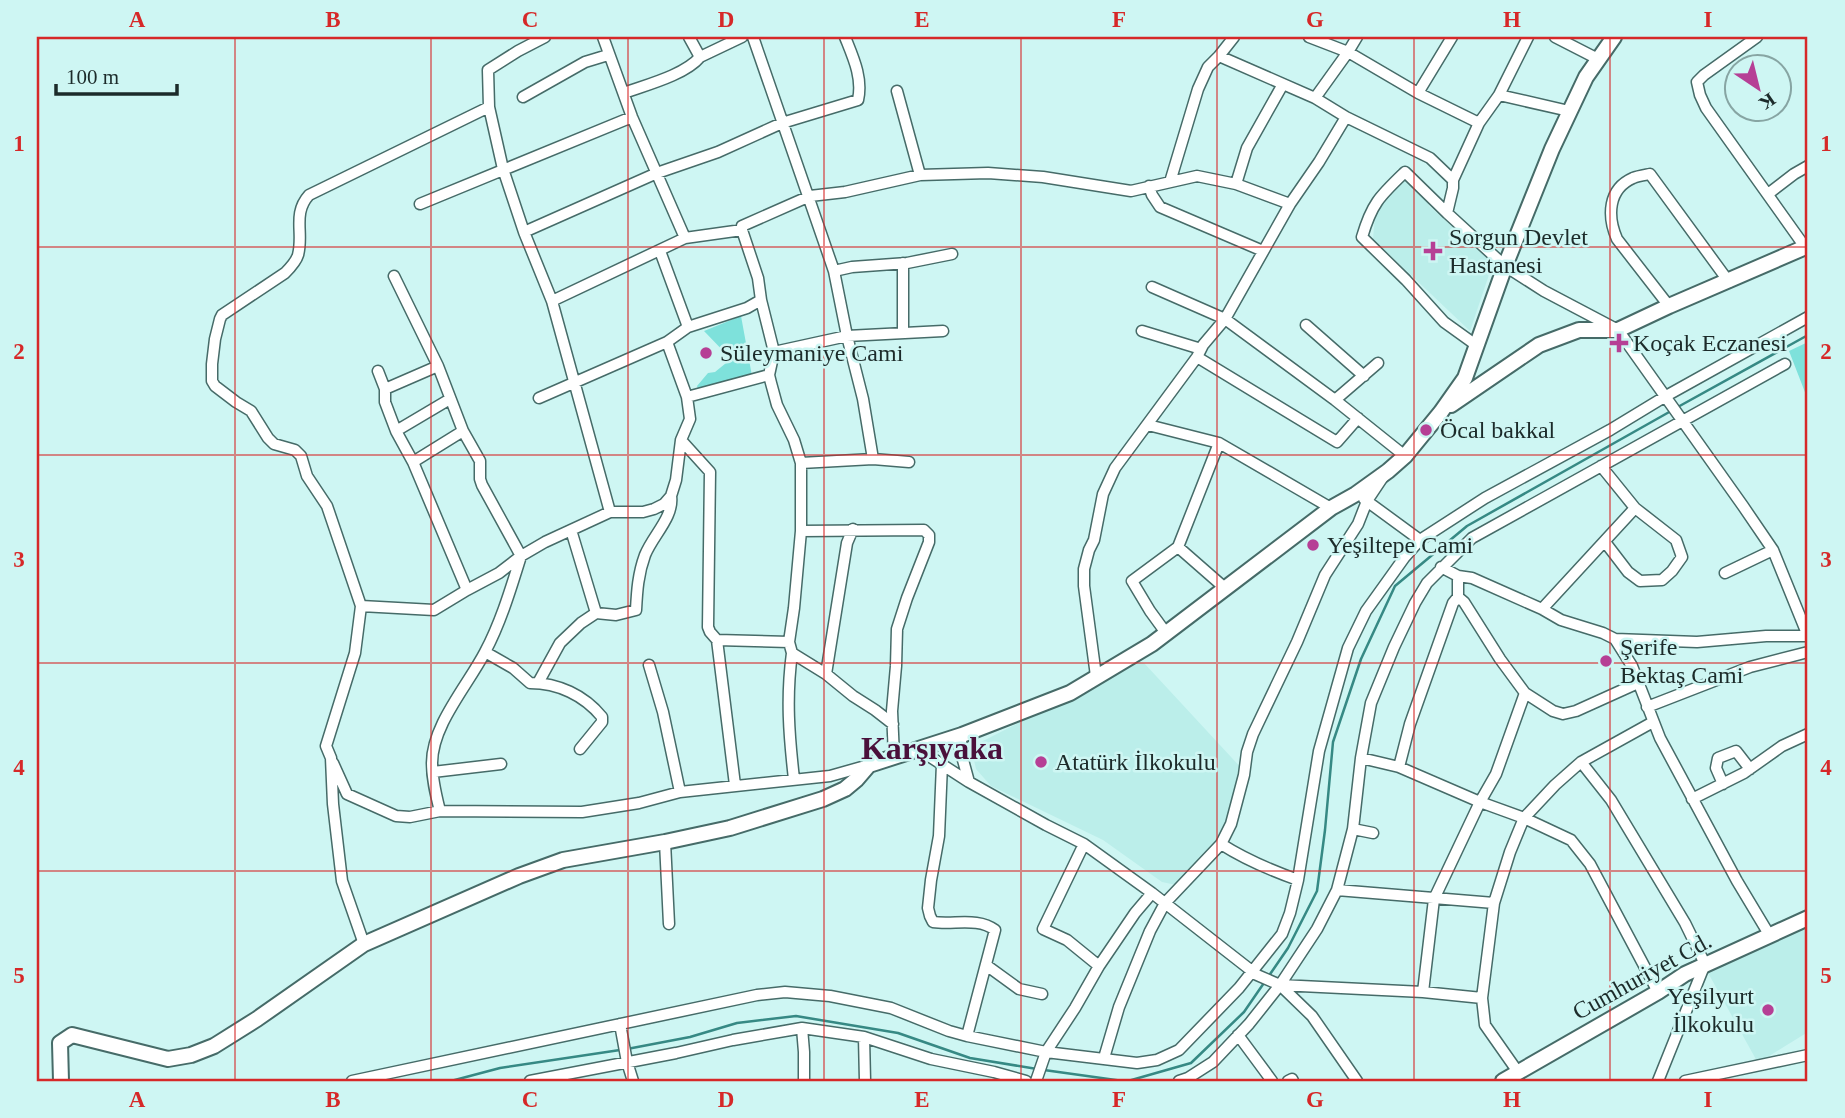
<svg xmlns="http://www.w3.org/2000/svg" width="1845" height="1118" font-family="'Times New Roman',serif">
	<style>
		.built { fill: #bbeeea }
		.green { fill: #7ee1db }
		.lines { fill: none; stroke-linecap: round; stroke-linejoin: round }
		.stream { stroke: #368984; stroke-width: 2.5 }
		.street-casing { stroke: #466b68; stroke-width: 13 }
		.secondary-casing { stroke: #466b68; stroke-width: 18 }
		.street { stroke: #fff; stroke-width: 10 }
		.secondary { stroke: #fff; stroke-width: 14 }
		.grid { fill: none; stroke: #d62828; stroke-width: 2; stroke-opacity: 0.55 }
		.poi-dot { fill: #b63f95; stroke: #cef6f3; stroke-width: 2.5 }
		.labels { text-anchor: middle; stroke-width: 5; stroke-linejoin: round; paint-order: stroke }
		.poi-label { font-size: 24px; fill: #1c2b2a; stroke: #cef6f3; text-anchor: start }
		.street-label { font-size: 24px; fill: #1c2b2a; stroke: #cef6f3 }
		.district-label { font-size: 32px; font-weight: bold; fill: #4a113b; stroke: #cef6f3 }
		.neatline { fill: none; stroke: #d62828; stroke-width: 2.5 }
		.grid-label { font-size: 23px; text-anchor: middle; font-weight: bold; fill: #d62828 }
	</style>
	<rect width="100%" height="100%" fill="#cef6f3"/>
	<path class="built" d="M1404 177 1426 196 1429 206 1493 263 1470 331 1373 239 1376 206Z
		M1135 661 1144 663 1244 771 1231 817 1218 841 1181 886 1162 882 1103 840 991 786 976 769 973 756 977 744 1072 696Z
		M1808 925V1032L1758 1063 1707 971Z"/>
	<path class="green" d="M741 316 752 376 698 389 697 386 708 373 715 372 731 359 704 331Z
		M1808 342V400L1789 351Z"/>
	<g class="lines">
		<path class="stream" d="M1676 408 1808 335
			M627 1049 690 1037 737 1023 796 1016 898 1033 970 1058 1037 1069
			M1044 1070 1123 1081
			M451 1081 500 1068 620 1050
			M1128 1081 1191 1063 1244 1012 1288 948 1317 891 1325 830 1333 742 1361 659 1395 586 1467 526 1671 411"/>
		<g class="street-casing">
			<path id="street" d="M545 37 518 51 488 70 489 107 503 169 524 232 552 301 610 512
				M603 37 632 117 685 238
				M689 37 700 57
				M753 37 834 271 847 336 863 399 873 459 801 463
				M1309 37 1348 52 1418 93 1479 123
				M1555 37 1598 59
				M1757 37 1704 75 1697 82 1700 95 1706 108 1805 247
				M1219 56 1315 98 1346 117 1430 158 1453 180V188L1447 213
				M897 91 920 175
				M624 93C646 85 685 75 700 57L742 37
				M1418 93 1452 37
				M1499 95 1569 111
				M523 97 585 62 608 55
				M1315 98 1348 52 1357 37
				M1453 180 1479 123 1499 95 1528 37
				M1170 182 1198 89 1208 67 1219 56 1234 37
				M1236 184 1247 148 1283 84
				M1149 186 1152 195 1160 207 1263 251
				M1768 194 1794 174 1808 166
				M420 204 632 117
				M524 232 657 173 718 152 782 123 858 100C863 78 853 57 845 37
				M660 251 688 327
				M834 271 852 267 907 263 952 254
				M1152 287 1225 319 1335 400 1405 456
				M761 300 774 352 769 375 771 383 777 405 794 440 801 463V531L794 608 789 642 792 653 826 674 853 696 875 710 893 724
				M552 301 685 238 742 230
				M1669 306 1617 239C1607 216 1608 189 1633 178 1638 176 1645 175 1650 174L1729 282
				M1306 325 1364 376
				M1142 331 1201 349
				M903 333V263
				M1476 345 1444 322 1406 280 1362 237C1372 203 1380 196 1405 172L1447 213 1505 266 1544 291 1618 330 1743 506 1773 550 1808 636
				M774 352 847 336 943 331
				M1197 357 1337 442 1358 418
				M378 371 385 389V402L396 431 413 462 467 590
				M385 389 438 366
				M687 397 769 375
				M539 398 667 342
				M1335 400 1378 363
				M1148 425 1219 443 1331 508
				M396 431 450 399
				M681 440 710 472 708 627 710 632 717 640 789 642
				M873 459 909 462
				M413 462 463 431
				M1601 466 1635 508 1676 540 1682 557 1672 571 1662 580 1640 581 1628 572 1605 542
				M1364 499 1420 540
				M571 530 596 613
				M801 531 924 530 929 535V542L907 598 897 629 896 666 892 711 894 757
				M1178 547 1226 589
				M1441 567 1458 576 1472 578 1542 609 1561 620 1603 633 1615 639 1697 642 1766 636H1808
				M1725 573 1773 550
				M1458 576V597
				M361 606 434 610 467 590 499 573 521 556 482 485 480 479V461L463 431 438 366 394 276
				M1542 609 1635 508
				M1166 633 1150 611 1132 581 1178 547 1219 443
				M1615 639 1632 666 1660 738 1737 881 1770 936
				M717 640 735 785
				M485 652 513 668 530 683C558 683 584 695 602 717V722L580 749
				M792 653C786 698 789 735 794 779
				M649 665 663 712 680 792
				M826 674 847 543 853 529
				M1096 676 1084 586V569L1089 550 1094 540 1103 494 1115 468 1197 357 1203 345 1225 319 1290 204 1319 162 1346 117
				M538 683 560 643 581 623 596 613 616 615 636 610C637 591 638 574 645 555 653 535 674 517 671 496
				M1647 707 1750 667 1808 652
				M962 735 960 749 969 782
				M918 749 969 782 1046 825 1084 844 1152 893 1257 975 1280 985 1312 1016 1357 1081
				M1361 758 1399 767 1480 802 1524 818 1571 840 1590 864 1658 992
				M1581 762 1611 800 1685 923 1705 964 1658 1081
				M333 763 347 794 396 816 410 817 440 811 582 812 639 803 680 792 830 776 869 765
				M942 764 939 836 931 880 928 908 930 916 933 922C954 925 978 917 995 930L967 1036
				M1399 767 1410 724 1453 603 1458 597 1464 602 1500 659 1525 693 1553 711 1563 714 1576 711 1638 683
				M433 772 501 764
				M1723 784 1716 768 1718 758 1736 751 1750 769
				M1692 799 1744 773 1782 746 1808 734
				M440 811C436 795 432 780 432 763 432 725 468 685 485 652 501 622 511 588 521 556L545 542 610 512H643L654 509 664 504 671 496 676 480 681 440 690 419 687 397 667 342 688 327 747 308 761 300 758 278 742 230V226L810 196 845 192 920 175 988 173 1043 177 1131 191 1197 176 1236 184 1290 204
				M1353 829 1373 833
				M665 842 669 924
				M1084 844 1043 929 1067 940 1099 966
				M1221 844C1246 860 1270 870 1298 880
				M1337 890 1494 903
				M364 944 342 881 333 804 331 758 326 746 355 653 361 606 327 506 307 476 301 456 295 450 274 444 268 438 251 411 236 402 215 386 212 381V364L215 339 220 319 222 315 285 273C290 268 296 262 298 255 304 233 292 214 309 195L489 107
				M986 965 1019 989 1042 994
				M1280 985 1423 992 1482 998
				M1423 992 1434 899 1480 802 1496 774 1525 693
				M620 1024 627 1062 633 1081
				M802 1028 804 1052V1081
				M1238 1035 1272 1081
				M864 1037 865 1081
				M1104 1058 1119 1007 1150 931 1165 903 1221 844 1231 824 1244 775 1247 752 1253 734 1297 642 1325 575 1358 524 1367 501 1383 477
				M1518 1072 1485 1025 1482 998 1494 903 1510 852 1524 818 1555 785 1581 762 1653 722
				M352 1081 757 995 785 992 830 996 891 1008 949 1031 967 1036 1046 1052 1137 1063 1157 1060 1179 1050 1239 988 1282 934 1290 913 1298 880 1319 751 1348 648 1366 611 1404 558 1420 540 1485 498 1610 430 1666 396 1808 317
				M530 1081 676 1053 733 1040 802 1028 864 1037 931 1059 994 1072 1026 1081
				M1036 1081 1046 1052 1075 1008 1099 966 1135 913 1152 893
				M1179 1081 1188 1078 1213 1062 1249 1024 1280 985 1317 929 1337 890 1353 829 1361 758 1371 703 1394 647 1415 603 1427 583 1472 538 1785 364
				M1288 1081 1292 1079 1293 1081
				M1685 1081 1808 1055"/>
		</g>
		<g class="secondary-casing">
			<path id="secondary" d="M1451 405 1539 345 1579 330H1618L1669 306 1808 246
				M61 1081 60 1043 72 1035 168 1059 191 1055 214 1046 257 1019 364 944 519 876 563 860 665 842 730 828 823 799 845 789 857 779 869 765 962 735 1070 693 1152 644 1331 508 1356 494 1388 471 1405 456 1441 412 1465 378 1505 266 1552 149 1586 77 1614 37
				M1503 1081 1658 992 1685 974 1808 918"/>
		</g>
		<use href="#street" class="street"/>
		<use href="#secondary" class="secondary"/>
	</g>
	<path class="grid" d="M235 37V1081M431 37V1081M628 37V1081M824 37V1081M1021 37V1081M1217 37V1081M1414 37V1081M1610 37V1081M37 247H1808M37 455H1808M37 663H1808M37 871H1808"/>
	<g class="poi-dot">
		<path d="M1429.5 240.5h7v7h7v7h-7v7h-7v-7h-7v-7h7z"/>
		<path d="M1615.5 332.5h7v7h7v7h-7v7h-7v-7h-7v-7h7z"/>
		<circle cx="706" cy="353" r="7"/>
		<circle cx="1426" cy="430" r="7"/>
		<circle cx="1313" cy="545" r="7"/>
		<circle cx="1606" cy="661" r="7"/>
		<circle cx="1041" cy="762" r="7"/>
		<circle cx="1768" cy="1010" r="7"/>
	</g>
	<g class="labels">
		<g class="poi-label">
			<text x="1449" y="245">Sorgun Devlet<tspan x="1449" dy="28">Hastanesi</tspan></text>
			<text x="1633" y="351">Koçak Eczanesi</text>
			<text x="720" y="361">Süleymaniye Cami</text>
			<text x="1440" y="438">Öcal bakkal</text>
			<text x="1327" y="553">Yeşiltepe Cami</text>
			<text x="1620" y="655">Şerife<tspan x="1620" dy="28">Bektaş Cami</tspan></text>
			<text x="1055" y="770">Atatürk İlkokulu</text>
			<text x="1754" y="1004" text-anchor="end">Yeşilyurt<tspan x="1754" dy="28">İlkokulu</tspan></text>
		</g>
		<g class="street-label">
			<text transform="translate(1642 976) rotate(-29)" y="8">Cumhuriyet Cd.</text>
		</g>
		<g class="district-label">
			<text x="932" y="759">Karşıyaka</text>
		</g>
	</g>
	<rect width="1845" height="1118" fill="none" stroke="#cef6f3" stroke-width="77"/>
	<g transform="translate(1758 88) rotate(145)"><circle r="33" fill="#cef6f3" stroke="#87a5a3" stroke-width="2"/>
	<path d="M0-5L12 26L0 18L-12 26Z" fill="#b63f95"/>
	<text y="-10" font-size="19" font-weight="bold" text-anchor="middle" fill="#1c2b2a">K</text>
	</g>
	<path d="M56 84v10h121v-10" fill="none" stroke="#1c2b2a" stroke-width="3.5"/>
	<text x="66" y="84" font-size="21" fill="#1c2b2a" stroke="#cef6f3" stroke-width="5" paint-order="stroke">100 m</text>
	<rect x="38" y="38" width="1768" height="1042" class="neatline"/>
	<g class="grid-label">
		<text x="137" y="27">A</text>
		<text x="333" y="27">B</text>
		<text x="530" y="27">C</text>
		<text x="726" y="27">D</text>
		<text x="922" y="27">E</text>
		<text x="1119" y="27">F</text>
		<text x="1315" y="27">G</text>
		<text x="1512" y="27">H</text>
		<text x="1708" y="27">I</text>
		<text x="19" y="151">1</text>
		<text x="1826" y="151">1</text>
		<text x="19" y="359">2</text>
		<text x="1826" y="359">2</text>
		<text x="19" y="567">3</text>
		<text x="1826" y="567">3</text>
		<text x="19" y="775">4</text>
		<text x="1826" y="775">4</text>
		<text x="19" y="983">5</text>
		<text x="1826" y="983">5</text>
		<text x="137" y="1107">A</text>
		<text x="333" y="1107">B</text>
		<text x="530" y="1107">C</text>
		<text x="726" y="1107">D</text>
		<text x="922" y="1107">E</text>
		<text x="1119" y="1107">F</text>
		<text x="1315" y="1107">G</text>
		<text x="1512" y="1107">H</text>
		<text x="1708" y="1107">I</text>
	</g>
</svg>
